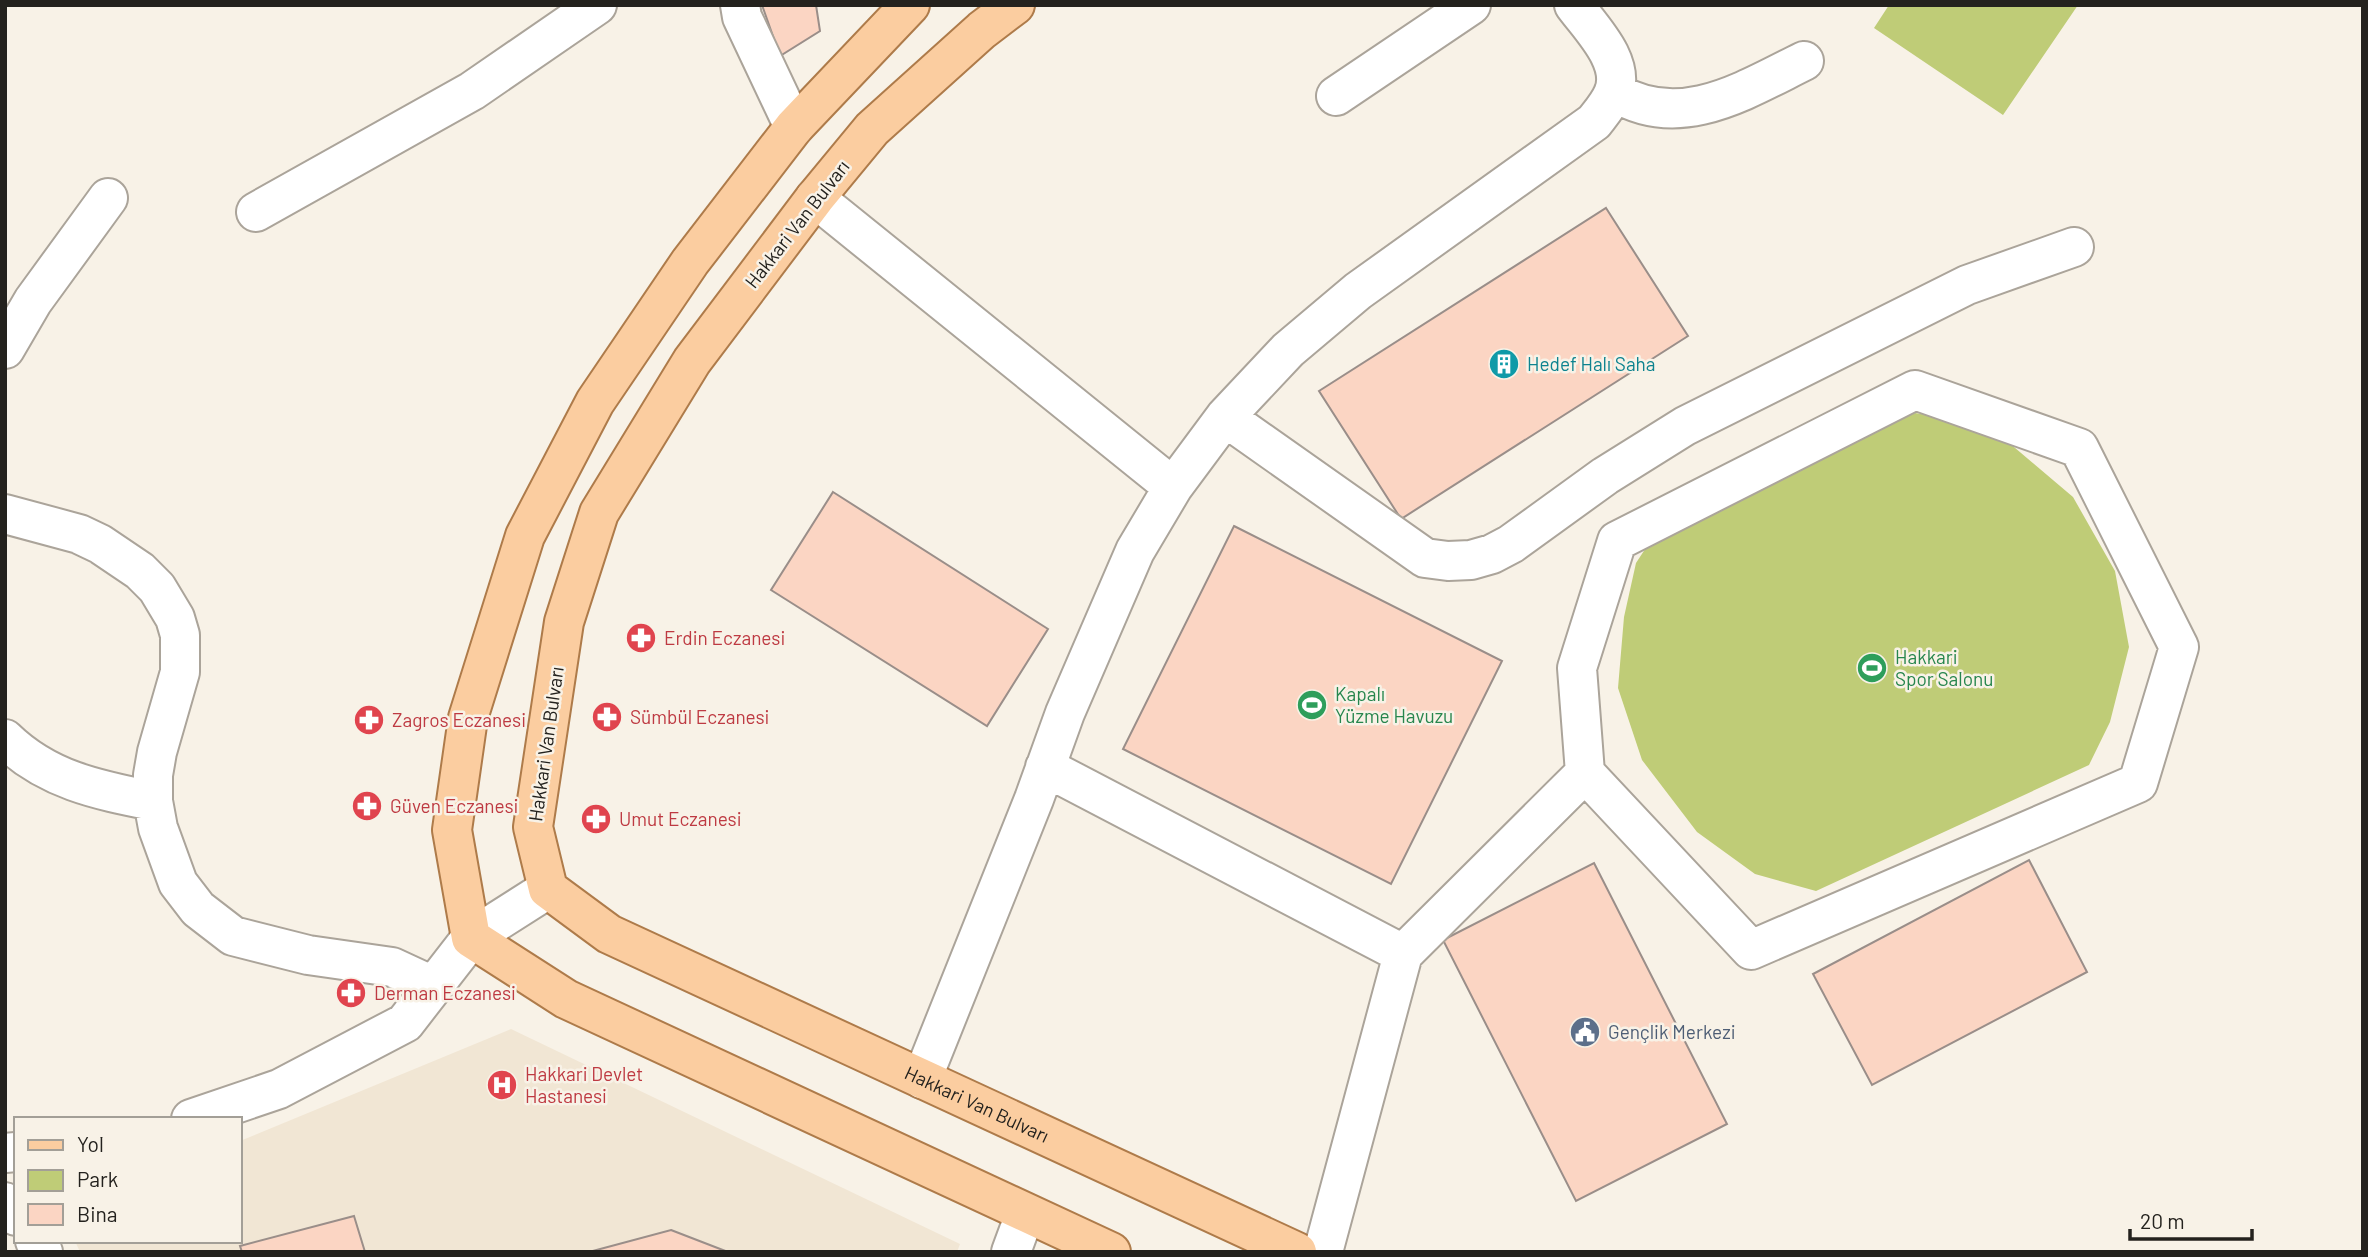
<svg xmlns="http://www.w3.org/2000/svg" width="2368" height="1257" font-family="Barlow,sans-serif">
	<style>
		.built { fill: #f1e6d4 }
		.green { fill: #bfcc77 }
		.building { fill: #fbd5c3; stroke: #9a8e89; stroke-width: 2 }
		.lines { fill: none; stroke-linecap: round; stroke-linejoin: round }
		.minor-casing { stroke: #aba49a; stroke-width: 42 }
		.major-casing { stroke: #ae7b4a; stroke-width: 42 }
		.minor { stroke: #fff; stroke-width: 38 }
		.major { stroke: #fbcda0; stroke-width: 38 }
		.labels { text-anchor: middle; stroke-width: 5; stroke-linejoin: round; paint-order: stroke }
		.street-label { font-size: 19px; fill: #24221e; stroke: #f8f2e7 }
		.culture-label { font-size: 19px; fill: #0d838f; stroke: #f8f2e7; text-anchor: start }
		.health-label { font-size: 19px; fill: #be3a42; stroke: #f8f2e7; text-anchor: start }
		.leisure-label { font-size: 19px; fill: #27864d; stroke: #f8f2e7; text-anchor: start }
		.service-label { font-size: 19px; fill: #4e5e75; stroke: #f8f2e7; text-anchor: start }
	</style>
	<rect width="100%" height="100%" fill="#f8f2e7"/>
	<path class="built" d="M511 1029 960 1244 957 1252H80L75 1241H240V1141Z"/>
	<path class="green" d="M1889 5H2078L2003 115 1874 28Z
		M1915 413 1955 419 2001 436 2073 497 2115 571 2129 647 2110 722 2089 765 1816 891 1755 874 1697 832 1642 760 1618 688 1624 617 1636 563 1655 534Z"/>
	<path class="building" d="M762 5H816L820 31 780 56Z
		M1606 208 1688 336 1401 519 1319 391Z
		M833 492 1048 629 987 726 771 590Z
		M1234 526 1502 661 1391 884 1123 749Z
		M2029 860 2087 972 1872 1085 1813 974Z
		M1594 863 1727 1124 1576 1201 1443 940Z
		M354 1216 365 1252H242L240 1246Z
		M671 1230 728 1252H589Z"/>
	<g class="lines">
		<g class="minor-casing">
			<path id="minor" d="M740 5 742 17 794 127
				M1615 92C1680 132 1745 90 1804 61
				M1336 96 1471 5
				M815 198 1173 487
				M256 212 472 91 597 5
				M5 349 33 301 108 198
				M1225 417 1425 558 1448 561 1471 560 1492 554 1511 544 1605 476 1685 426 1967 285 2074 247
				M5 514 79 534 100 544 140 571 157 588 175 618 180 635V672L157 752 153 775V801L158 828 178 883 198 909 233 936 308 955 392 967 433 986
				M5 739C47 780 98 790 153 801
				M1045 767 1403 954
				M922 1079 1034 799 1065 713 1135 551 1173 487 1225 417 1288 350 1358 291 1594 122C1601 113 1609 104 1613 94 1627 63 1591 28 1574 5
				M191 1119 279 1089 405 1023 471 938 548 889
				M5 1153 16 1152
				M5 1202 16 1216
				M35 1241 43 1252
				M1011 1252 1025 1214
				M1323 1252 1403 954 1585 773 1577 668 1617 541 1915 390 2079 448 2179 647 2138 783 1751 950 1585 773"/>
		</g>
		<g class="major-casing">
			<g id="major">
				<path d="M910 5 794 127 690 262 595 402 525 536 468 718 452 830 471 938 566 999 1111 1252"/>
				<path id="s1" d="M1015 5 982 30 872 129 815 198 692 361 599 513 564 622 533 827 548 889 609 934 1297 1252"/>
			</g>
		</g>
		<use href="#minor" class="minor"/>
		<use href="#major" class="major"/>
	</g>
	<defs>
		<g id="building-disc" transform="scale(1.575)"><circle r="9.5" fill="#0f9aa8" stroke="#f8f2e7"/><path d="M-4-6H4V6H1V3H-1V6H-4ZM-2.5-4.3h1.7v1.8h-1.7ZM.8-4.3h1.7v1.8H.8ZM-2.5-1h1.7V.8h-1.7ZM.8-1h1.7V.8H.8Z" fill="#fff"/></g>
		<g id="pharmacy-disc" transform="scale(1.575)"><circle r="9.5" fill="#e0444e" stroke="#f8f2e7"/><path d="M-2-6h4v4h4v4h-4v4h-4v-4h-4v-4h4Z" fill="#fff"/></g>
		<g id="stadium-disc" transform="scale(1.575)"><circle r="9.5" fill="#2e9e5b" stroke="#f8f2e7"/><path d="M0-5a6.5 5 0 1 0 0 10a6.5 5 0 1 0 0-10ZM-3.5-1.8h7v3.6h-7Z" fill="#fff"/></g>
		<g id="civic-disc" transform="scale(1.575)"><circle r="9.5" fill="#5c6f8a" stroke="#f8f2e7"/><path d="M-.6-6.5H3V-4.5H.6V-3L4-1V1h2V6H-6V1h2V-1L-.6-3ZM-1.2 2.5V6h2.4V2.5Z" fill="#fff"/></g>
		<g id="hospital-disc" transform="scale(1.575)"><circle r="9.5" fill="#e0444e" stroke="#f8f2e7"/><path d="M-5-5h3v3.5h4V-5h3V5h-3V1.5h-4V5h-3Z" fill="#fff"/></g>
	</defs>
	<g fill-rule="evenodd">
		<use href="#building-disc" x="1504" y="364"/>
		<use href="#pharmacy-disc" x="641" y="638"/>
		<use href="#stadium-disc" x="1872" y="668"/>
		<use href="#stadium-disc" x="1312" y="705"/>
		<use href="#pharmacy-disc" x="607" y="717"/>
		<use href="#pharmacy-disc" x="369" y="720"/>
		<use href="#pharmacy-disc" x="367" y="806"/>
		<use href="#pharmacy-disc" x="596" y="819"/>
		<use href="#pharmacy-disc" x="351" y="993"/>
		<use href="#civic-disc" x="1585" y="1032"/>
		<use href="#hospital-disc" x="502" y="1085"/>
	</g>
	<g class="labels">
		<g class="street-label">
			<text transform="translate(797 224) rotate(-52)" y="7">Hakkari Van Bulvarı</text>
			<text transform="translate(546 744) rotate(-82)" y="7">Hakkari Van Bulvarı</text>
			<text dy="7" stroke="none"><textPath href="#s1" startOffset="1528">Hakkari Van Bulvarı</textPath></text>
		</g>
		<g class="culture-label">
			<text x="1527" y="371">Hedef Halı Saha</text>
		</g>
		<g class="health-label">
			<text x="664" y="645">Erdin Eczanesi</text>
			<text x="630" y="724">Sümbül Eczanesi</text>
			<text x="392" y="727">Zagros Eczanesi</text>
			<text x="390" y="813">Güven Eczanesi</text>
			<text x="619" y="826">Umut Eczanesi</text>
			<text x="374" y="1000">Derman Eczanesi</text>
			<text x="525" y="1081">Hakkari Devlet<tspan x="525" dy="22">Hastanesi</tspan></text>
		</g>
		<g class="leisure-label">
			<text x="1895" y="664">Hakkari<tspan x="1895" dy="22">Spor Salonu</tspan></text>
			<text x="1335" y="701">Kapalı<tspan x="1335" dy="22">Yüzme Havuzu</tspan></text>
		</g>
		<g class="service-label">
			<text x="1608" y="1039">Gençlik Merkezi</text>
		</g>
	</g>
	<rect width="2368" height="1257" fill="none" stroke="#24221e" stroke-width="14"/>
	<rect x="14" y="1117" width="228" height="126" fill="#f8f2e7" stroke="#a39f97" stroke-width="2"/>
	<rect x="28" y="1140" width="35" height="10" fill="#fbcda0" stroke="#a39f97" stroke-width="2"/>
	<text x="77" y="1152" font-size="21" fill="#24221e">Yol</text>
	<rect x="28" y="1170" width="35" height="21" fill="#bfcc77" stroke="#a39f97" stroke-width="2"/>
	<text x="77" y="1187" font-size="21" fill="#24221e">Park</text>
	<rect x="28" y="1204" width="35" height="21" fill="#fbd5c3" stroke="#a39f97" stroke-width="2"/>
	<text x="77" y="1222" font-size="21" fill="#24221e">Bina</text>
	<path d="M2130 1229v10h122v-10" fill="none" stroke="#24221e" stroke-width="3.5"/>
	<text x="2140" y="1229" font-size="21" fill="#24221e" stroke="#f8f2e7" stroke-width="5" paint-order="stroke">20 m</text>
</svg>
